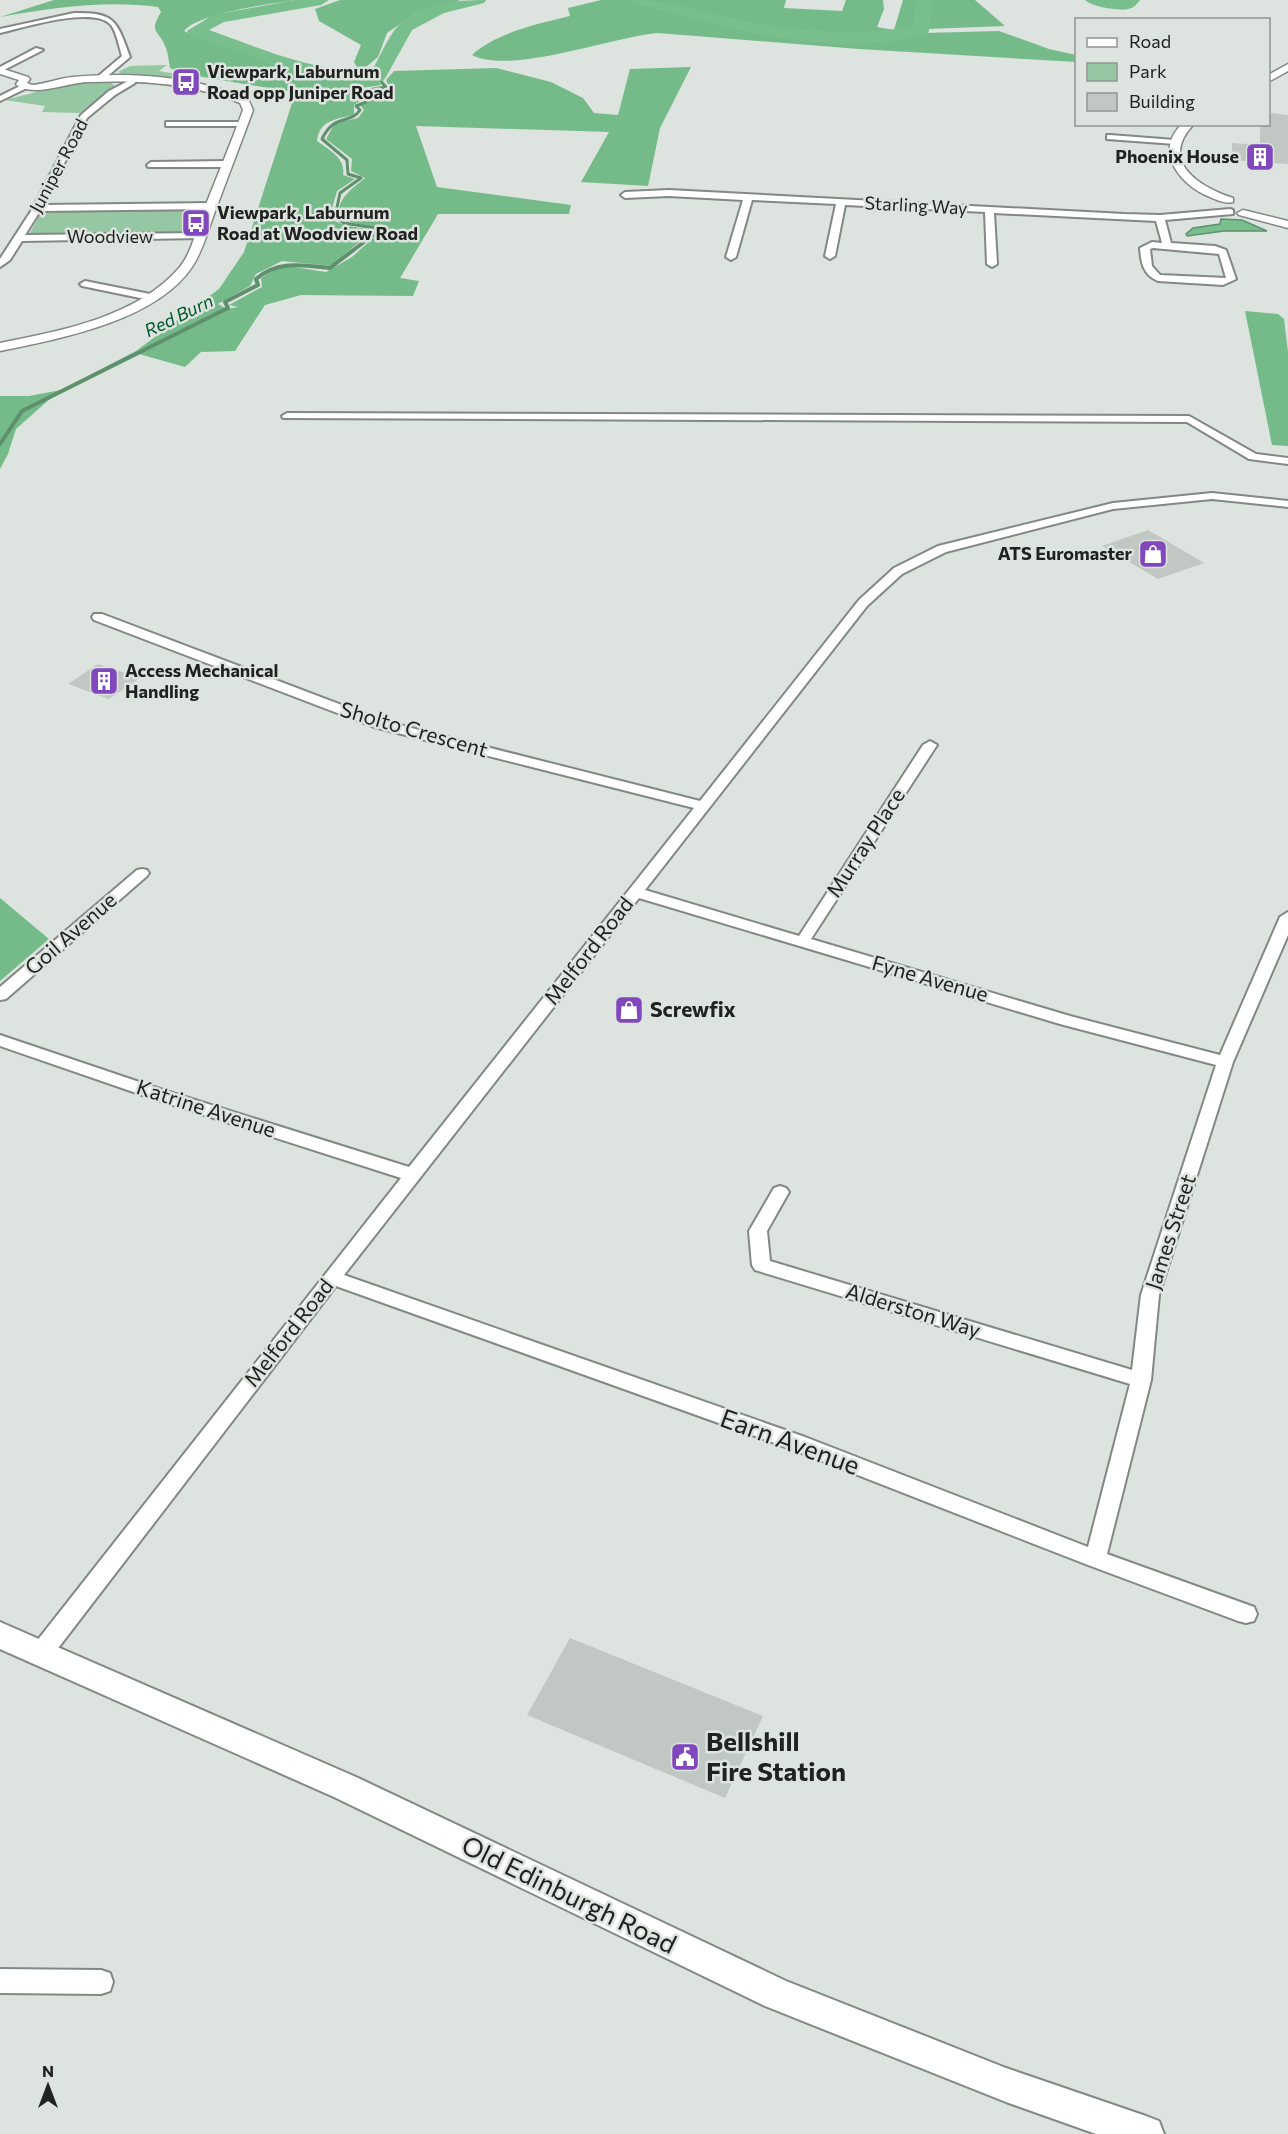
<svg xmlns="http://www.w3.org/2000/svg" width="1288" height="2134" font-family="Commissioner,sans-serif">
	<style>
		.green { fill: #95c7a3 }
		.forest { fill: #75bb8a }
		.water { fill: #79bf8e; stroke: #5e906d; stroke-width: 1.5 }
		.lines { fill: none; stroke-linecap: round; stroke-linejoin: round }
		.stream-far1 { stroke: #5e906d; stroke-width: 3 }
		.stream { stroke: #5e906d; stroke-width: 4 }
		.river { fill: #79bf8e; fill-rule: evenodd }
		.building { fill: #c1c7c3 }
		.minor-casing { stroke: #828883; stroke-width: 4 }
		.tertiary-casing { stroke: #828883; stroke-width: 3 }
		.secondary-casing { stroke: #828883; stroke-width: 4 }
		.minor { fill: #fff; fill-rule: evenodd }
		.tertiary { fill: #fff; fill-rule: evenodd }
		.secondary { fill: #fff; fill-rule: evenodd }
		.labels { text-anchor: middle; stroke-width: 5; stroke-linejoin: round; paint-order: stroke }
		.far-poi-label { font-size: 18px; font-weight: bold; fill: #202220; stroke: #dde3de; text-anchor: start }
		.far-street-label { font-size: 18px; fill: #202220; stroke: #dde3de }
		.far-water-label { font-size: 18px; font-style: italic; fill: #00572b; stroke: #dde3de }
		.street-label { font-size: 21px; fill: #202220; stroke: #dde3de }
		.poi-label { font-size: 21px; font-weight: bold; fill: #202220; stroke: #dde3de; text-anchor: start }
		.near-street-label { font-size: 26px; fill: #202220; stroke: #dde3de }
		.near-poi-label { font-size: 26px; font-weight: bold; fill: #202220; stroke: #dde3de; text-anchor: start }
	</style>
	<rect width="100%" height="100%" fill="#dde3de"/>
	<path class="green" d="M167 65 159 71 176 74 169 79 127 76 118 72 130 66Z
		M92 81 110 82 115 86 80 113 42 112 45 106 5 100 71 83Z
		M192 209 199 211 191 232 188 233 41 236 30 233 41 212 50 210Z"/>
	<path class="forest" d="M54 0H295C270 4 198 13 184 31L204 40 236 47 273 64 295 70 342 80 378 81 381 85 362 88 364 98 354 105V115C337 119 319 120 317 141 329 150 346 158 343 175L355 179 337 191 329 219 348 226 373 230 331 266 282 261 256 274 250 286 218 304 227 309 238 307 229 305 262 287 261 278 281 265 326 272 352 257 383 229 340 220C334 200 352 189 365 178L351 171 352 159 326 139 335 123 358 118 364 110 360 105 368 102 373 90 389 87 386 80 394 71 496 68 551 82 583 98 594 113 618 115 630 69 691 67 660 128 648 186 581 182 609 132 416 126 437 187 571 205 569 214H438L400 278 419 281 413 296 301 295 265 305 235 351 201 352 185 367 139 354 52 397 16 429 8 454 0 469V396H29L61 390 136 351 219 289 244 252 292 103V92L186 74 170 68C169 62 168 54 166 48 159 29 148 34 161 12L158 7C107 0 51 8 0 17Z
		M340 0H461L416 13 387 33 378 57 360 72 354 62 361 45 319 21 315 9Z
		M601 0H786L784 8 842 11 846 0H883L884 9 877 27 894 30 903 0H975L1005 26 901 30 924 33 999 31 1049 49 1076 55V62L859 49 658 33C611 37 512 75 472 55 497 32 538 24 570 16L568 8Z
		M1245 311 1278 314 1284 319 1288 352V446L1272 445Z
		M0 898 49 939 0 981Z"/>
	<path class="water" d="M1221 219 1242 220 1267 231H1224L1187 236 1186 234 1193 228 1220 224Z"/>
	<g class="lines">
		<path class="stream-far1" d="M371 236 381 229 344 223 335 217 340 193 361 178 348 174 347 160 322 139C334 113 350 125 360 110L356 106 366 102 368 90 386 87 377 77"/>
		<path class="stream" d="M0 444 22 411 228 308 225 302 258 285 256 279C278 260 303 265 330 268L373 235"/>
		<path class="river" d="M294 0H329L321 5 224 22 209 30C262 49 314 72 371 72 379 59 390 32 401 23 425 3 456 0 486 0L484 3 444 13 412 30 386 77 383 81 377 82C311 82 251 56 189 35L187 31 213 15Z
			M632 0C671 0 707 14 744 21 801 32 856 35 913 27L916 0H932L929 31 927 35C830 58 727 29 634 3Z
			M1085 0H1140C1137 4 1134 8 1128 9 1119 11 1092 7 1085 0Z"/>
	</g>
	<path class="building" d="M1269 113 1288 115V164L1232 160V143L1260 145V124H1269Z
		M1148 530 1204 563 1158 579 1102 546Z
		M98 664 140 678 109 699 68 684Z
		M570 1638 763 1716 725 1798 527 1715Z"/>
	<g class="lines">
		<g class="minor-casing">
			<path id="minor" d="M74 13C116 12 117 22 130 57L103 80 96 78 122 56C119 47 117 33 111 25 94 5 22 28 0 33V29Z
				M36 48 43 50 0 72V67Z
				M132 79H135V83L115 95 87 118 43 205 212 203 216 206 212 209 40 211 25 235 200 233 205 236 203 238 22 241 10 260 0 267V259L33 208 81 115 109 91Z
				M22 85 29 87 0 101V96Z
				M169 122H243L247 124 243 126H166V122Z
				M1110 135 1175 140 1179 142 1175 144 1107 139V135Z
				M151 162 227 161 231 164 227 167H148L147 165Z
				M669 190 1124 214 1160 215 1230 209 1233 210V214L1165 220 1171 243 1215 246 1226 250 1236 279 1223 285 1158 281C1143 275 1141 262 1140 248L1152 242 1162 243 1156 221 994 213 997 264 992 267 987 264 985 212 845 205 835 256 830 259 825 256 836 204 752 200 736 257 731 260 726 257 743 200 669 196 625 198 621 195 625 192ZM1153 248 1219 254 1226 278 1160 275 1152 266 1150 249Z
				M85 281 150 294 155 297 150 300 82 286 80 284Z
				M287 413 1189 416 1256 454 1288 458V464L1249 459 1187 422 283 418 282 416Z
				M1212 493 1288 501V507L1212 499 1113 509 946 552 902 574 867 606 645 890 799 936 923 745 930 741 937 745 811 939 1070 1016 1220 1055 1280 917 1288 912V935L1233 1062 1159 1295 1151 1380 1107 1554 1254 1607 1257 1614 1254 1621 1246 1623 1238 1621 1088 1565 791 1449 336 1286 49 1660 41 1663 33 1660 30 1653 33 1646 401 1178 148 1097 0 1046V1035L160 1089 409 1167 694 808 374 727 94 620 92 617 94 614H102L384 721 700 801 859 600 894 568 938 546 1113 503ZM639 898 1060 1024 1216 1065 1141 1295 1132 1370 770 1261 767 1231 789 1192 786 1188 780 1186 774 1188 749 1231 752 1265 755 1270 1130 1384 1088 1547 805 1437 344 1275Z
				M142 869 147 870 149 873 147 876 6 999 0 1000V987L137 870Z
				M0 1969 101 1970 110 1973 113 1982 110 1991 101 1994 0 1993Z"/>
		</g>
		<g class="tertiary-casing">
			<path id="tertiary" d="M1288 64V71L1268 82V75Z
				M0 68 28 77 30 79 27 83 32 85C46 84 59 78 73 77 131 72 194 76 248 99L253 110C240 146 226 181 213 217 207 234 202 252 192 267 156 321 59 339 0 351V343C60 331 137 317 179 268 191 254 195 234 201 217 215 181 230 146 243 110L240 103C193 83 140 80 90 82 67 82 38 97 18 86L16 84 19 80 0 74Z
				M1182 124H1194C1158 161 1199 187 1233 198V202C1225 204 1217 200 1210 197 1181 186 1153 152 1182 124Z
				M1243 210 1288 221V228L1239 215 1237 213Z"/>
		</g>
		<g class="secondary-casing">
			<path id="secondary" d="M0 1622 356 1777 786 1981 1006 2068 1146 2116 1159 2121 1164 2134H1096L1006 2102 765 2006 334 1797 0 1649Z"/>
		</g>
		<use href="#minor" class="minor"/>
		<use href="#tertiary" class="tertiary"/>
		<use href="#secondary" class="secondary"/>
	</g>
	<defs>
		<g id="bus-square" transform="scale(1.5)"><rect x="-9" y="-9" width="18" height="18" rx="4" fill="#8148be" stroke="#dde3de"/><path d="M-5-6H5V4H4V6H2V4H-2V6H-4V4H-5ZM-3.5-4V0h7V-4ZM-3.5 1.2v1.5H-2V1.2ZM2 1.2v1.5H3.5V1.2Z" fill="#fff"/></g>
		<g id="building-square" transform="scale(1.5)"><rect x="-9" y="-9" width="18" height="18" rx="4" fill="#8148be" stroke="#dde3de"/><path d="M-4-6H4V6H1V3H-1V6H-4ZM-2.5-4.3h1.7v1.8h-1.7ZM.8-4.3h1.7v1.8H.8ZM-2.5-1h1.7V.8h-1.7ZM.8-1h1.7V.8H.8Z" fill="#fff"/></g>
		<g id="shop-square" transform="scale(1.5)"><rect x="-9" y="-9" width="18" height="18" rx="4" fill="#8148be" stroke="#dde3de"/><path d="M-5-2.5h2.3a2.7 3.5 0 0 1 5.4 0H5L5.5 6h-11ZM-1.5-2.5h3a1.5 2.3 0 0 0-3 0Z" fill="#fff"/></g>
		<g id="civic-square" transform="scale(1.5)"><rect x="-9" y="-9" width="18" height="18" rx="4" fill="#8148be" stroke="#dde3de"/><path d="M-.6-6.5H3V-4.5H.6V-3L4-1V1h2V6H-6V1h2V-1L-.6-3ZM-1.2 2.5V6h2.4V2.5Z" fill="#fff"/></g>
	</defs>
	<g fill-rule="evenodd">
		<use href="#bus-square" x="186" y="82"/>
		<use href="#building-square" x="1260" y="157"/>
		<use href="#bus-square" x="196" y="223"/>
		<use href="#shop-square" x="1153" y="554"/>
		<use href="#building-square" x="104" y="681"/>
		<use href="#shop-square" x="629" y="1010"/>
		<use href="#civic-square" x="685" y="1757"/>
	</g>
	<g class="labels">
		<g class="far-poi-label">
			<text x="207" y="78">Viewpark, Laburnum<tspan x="207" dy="21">Road opp Juniper Road</tspan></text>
			<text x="1239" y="163" text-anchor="end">Phoenix House</text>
			<text x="217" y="219">Viewpark, Laburnum<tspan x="217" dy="21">Road at Woodview Road</tspan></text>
			<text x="1132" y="560" text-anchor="end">ATS Euromaster</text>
			<text x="125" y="677">Access Mechanical<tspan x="125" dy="21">Handling</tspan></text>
		</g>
		<g class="far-street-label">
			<text transform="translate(59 166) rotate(-62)" y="6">Juniper Road</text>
			<text transform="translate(916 206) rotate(3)" y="6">Starling Way</text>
			<text x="110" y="243">Woodview</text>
		</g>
		<g class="far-water-label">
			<text transform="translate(179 316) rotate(-26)" y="6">Red Burn</text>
		</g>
		<g class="street-label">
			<text transform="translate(414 730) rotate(16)" y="7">Sholto Crescent</text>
			<text transform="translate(866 843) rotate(-57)" y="7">Murray Place</text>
			<text transform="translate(71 934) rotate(-41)" y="7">Goil Avenue</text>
			<text transform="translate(589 951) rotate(-52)" y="7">Melford Road</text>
			<text transform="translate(930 979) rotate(16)" y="7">Fyne Avenue</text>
			<text transform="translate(206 1109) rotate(18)" y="7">Katrine Avenue</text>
			<text transform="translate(1171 1232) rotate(-72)" y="7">James Street</text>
			<text transform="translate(913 1311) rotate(17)" y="7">Alderston Way</text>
			<text transform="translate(289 1333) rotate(-52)" y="7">Melford Road</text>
		</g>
		<g class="poi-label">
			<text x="650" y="1017">Screwfix</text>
		</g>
		<g class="near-street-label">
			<text transform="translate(790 1442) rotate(20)" y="9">Earn Avenue</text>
			<text transform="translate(569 1895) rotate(26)" y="9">Old Edinburgh Road</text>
		</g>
		<g class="near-poi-label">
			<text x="706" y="1751">Bellshill<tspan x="706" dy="30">Fire Station</tspan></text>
		</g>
	</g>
	<rect x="1075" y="18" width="195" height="108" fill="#dde3de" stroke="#919692" stroke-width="1.5"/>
	<rect x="1087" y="38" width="30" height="9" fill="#ffffff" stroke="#919692" stroke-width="1.5"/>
	<text x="1129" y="48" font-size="18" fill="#202220">Road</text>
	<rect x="1087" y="63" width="30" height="18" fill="#95c7a3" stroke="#919692" stroke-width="1.5"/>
	<text x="1129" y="78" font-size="18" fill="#202220">Park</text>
	<rect x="1087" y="93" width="30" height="18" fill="#c1c7c3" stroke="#919692" stroke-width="1.5"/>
	<text x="1129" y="108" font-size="18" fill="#202220">Building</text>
	<g transform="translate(48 2086)" stroke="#dde3de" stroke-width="4.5" paint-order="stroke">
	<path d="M0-4.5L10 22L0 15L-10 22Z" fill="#202220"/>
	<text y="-9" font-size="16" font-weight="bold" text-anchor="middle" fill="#202220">N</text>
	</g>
</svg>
